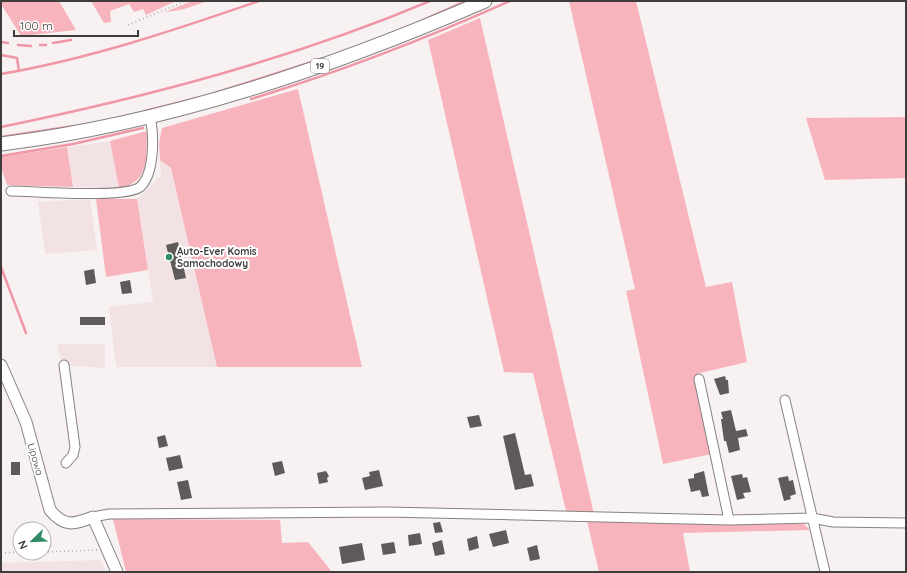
<svg xmlns="http://www.w3.org/2000/svg" width="907" height="573" font-family="Quicksand,sans-serif">
	<style>
		.built { fill: #f2e2e4 }
		.green { fill: #f8b4bd }
		.lines { fill: none; stroke-linecap: round; stroke-linejoin: round }
		.stream { stroke: #f097a5; stroke-width: 2.5 }
		.building { fill: #5f5959 }
		.minor-casing { stroke: #888182; stroke-width: 11 }
		.major-casing { stroke: #888182; stroke-width: 13 }
		.highway-casing { stroke: #888182; stroke-width: 15 }
		.path { stroke: #ada8a9; stroke-width: 1.5; stroke-dasharray: 1 3; stroke-linecap: butt }
		.minor { stroke: #fff; stroke-width: 9 }
		.major { stroke: #fff; stroke-width: 11 }
		.highway { stroke: #fff; stroke-width: 13 }
		.poi-dot { fill: #338d64; stroke: #fff; stroke-width: 1.5 }
		.labels { text-anchor: middle; stroke-width: 4; stroke-linejoin: round; paint-order: stroke }
		.shield { fill: #fff; stroke: #797676; stroke-width: 1 }
		.shield-label { font-size: 9px; font-weight: bold; fill: #3f3c3c }
		.poi-label { font-size: 10px; font-weight: bold; fill: #3f3c3c; stroke: #fff; text-anchor: start }
		.street-label { font-size: 10px; fill: #3f3c3c; stroke: #fff }
	</style>
	<rect width="100%" height="100%" fill="#f8f1f2"/>
	<path class="built" d="M110 141 119 188 73 187 67 147Z
		M160 160 171 168 217 367H116L109 307 153 302 137 199 161 176Z
		M90 199 97 250 45 254 38 202Z
		M57 344H105V368L62 365Z
		M101 560 106 572H1V563Z"/>
	<path class="green" d="M1 1H59L76 30 21 36 1 4Z
		M91 1H176L146 15 143 9 134 12 129 4 110 11 111 22 104 23Z
		M192 1H208L181 10 165 12Z
		M569 1H636L706 287 732 282 747 362 696 374 712 454 663 464 626 291 635 289Z
		M480 18 594 514 566 511 533 373 504 372 428 40Z
		M298 89 362 367H217L171 168 160 160 159 144 162 128Z
		M906 117V178L825 180 806 118Z
		M147 131C146 157 151 182 119 188L110 141Z
		M67 147 73 187 7 185 1 167V157Z
		M96 199H137L148 270 106 277Z
		M113 519 280 520 282 543 308 542 332 572H126Z
		M587 521 804 524 810 530 683 533 690 572H599Z"/>
	<g class="lines">
		<path class="stream" d="M419 22 466 1
			M1 42 8 43
			M53 43 71 40
			M18 45 31 46
			M40 45H46
			M1 55 17 58 19 71
			M1 74C89 59 175 30 259 1
			M215 93 321 59
			M251 99C340 72 425 39 510 1
			M145 111 197 98
			M1 127C147 97 292 59 430 1
			M1 137 74 126
			M1 156 73 144 143 128
			M1 267 26 333"/>
	</g>
	<path class="building" d="M178 242 186 278 175 280 166 245Z
		M94 269 96 283 86 285 84 271Z
		M130 280 132 293 122 294 120 282Z
		M80 317H105V325H80Z
		M725 376 726 380H728L729 393 720 395 714 379Z
		M731 410 736 431 746 429 748 436 738 438 740 450 729 453 726 441H724L721 419H723L721 412Z
		M479 415 482 426 470 428 467 417Z
		M515 433 525 475 531 474 534 486 515 490 503 436Z
		M165 435 168 446 159 448 157 437Z
		M180 455 183 468 169 471 166 458Z
		M282 461 285 473 275 476 272 463Z
		M11 462H20V475H11Z
		M379 470 383 486 365 490 362 478 370 476 369 472Z
		M326 471 329 476 327 478 328 482 319 484 317 473Z
		M704 471 709 496 702 497 700 490 691 492 688 479 694 478V474Z
		M742 474 743 478 747 477 751 492 743 493 745 498 737 500 731 476Z
		M788 476 789 481 793 480 796 494 790 496 791 499 784 501 778 478Z
		M188 480 192 498 181 500 177 482Z
		M440 522 443 532 435 533 433 523Z
		M506 530 509 543 493 547 489 534Z
		M420 533 422 544 409 546 408 535Z
		M477 536 479 548 469 551 467 539Z
		M442 540 445 554 435 556 432 543Z
		M394 542 396 553 383 555 381 544Z
		M362 543 365 560 342 564 339 547Z
		M537 545 540 559 530 561 527 548Z"/>
	<g class="lines">
		<g class="minor-casing">
			<path id="minor" d="M11 191C35 191 124 199 140 187 155 174 154 134 150 117
				M64 365 75 447 73 455 66 463
				M699 379 729 520
				M785 400 825 572
				M93 517 109 514 388 512 729 520 812 518 833 522 906 523"/>
		</g>
		<g class="major-casing">
			<path id="major" d="M1 365 26 422 50 510C65 528 74 524 93 517L117 572"/>
		</g>
		<g class="highway-casing">
			<path id="highway" d="M1 144C169 123 330 68 485 1"/>
		</g>
		<path class="path" d="M128 25 186 1
			M44 552 97 550
			M1 553 20 552"/>
		<use href="#minor" class="minor"/>
		<use href="#major" class="major"/>
		<use href="#highway" class="highway"/>
	</g>
	<circle class="poi-dot" cx="169" cy="257" r="4"/>
	<g class="labels">
		<rect class="shield" x="311" y="59" width="18" height="14" rx="3"/>
		<g class="shield-label">
			<text x="320" y="69">19</text>
		</g>
		<g class="poi-label">
			<text x="177" y="255">Auto-Ever Komis<tspan x="177" dy="12">Samochodowy</tspan></text>
		</g>
		<g class="street-label">
			<text transform="translate(36 459) rotate(74)" y="4">Lipowa</text>
		</g>
	</g>
	<rect width="907" height="573" fill="none" stroke="#3f3c3c" stroke-width="4"/>
	<g transform="translate(32 541) rotate(247)"><circle r="19" fill="#ffffff" stroke="#b2b1b1"/>
	<path d="M0-3L7 15L0 10L-7 15Z" fill="#338d64"/>
	<text y="-6" font-size="11" font-weight="bold" text-anchor="middle" fill="#3f3c3c">N</text>
	</g>
	<path d="M14 30v6h124v-6" fill="none" stroke="#3f3c3c" stroke-width="2"/>
	<text x="20" y="30" font-size="12" fill="#3f3c3c" stroke="#ffffff" stroke-width="3" paint-order="stroke">100 m</text>
</svg>
